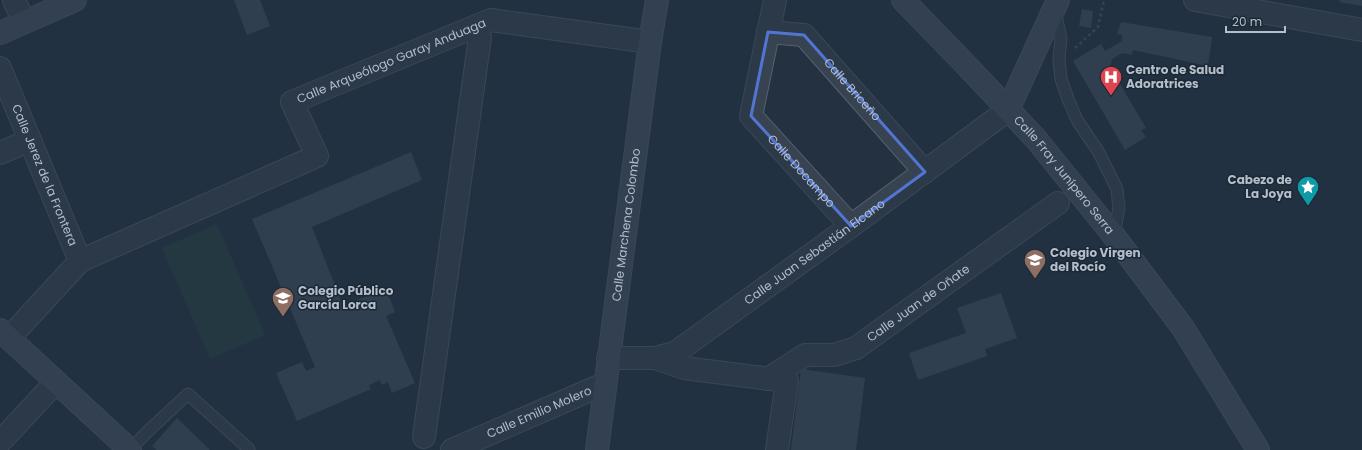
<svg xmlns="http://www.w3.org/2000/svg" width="1362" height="450" font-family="Poppins,sans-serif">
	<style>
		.green { fill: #254042 }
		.building { fill: #3f5060 }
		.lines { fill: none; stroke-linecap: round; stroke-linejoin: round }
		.lane-casing { stroke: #55616e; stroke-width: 13 }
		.street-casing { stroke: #55616e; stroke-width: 24 }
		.secondary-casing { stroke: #55616e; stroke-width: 24 }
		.path { stroke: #435d5e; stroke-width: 2.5; stroke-dasharray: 3 3; stroke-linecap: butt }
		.lane { stroke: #374350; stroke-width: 11 }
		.street { stroke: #374350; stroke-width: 22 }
		.secondary { stroke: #455264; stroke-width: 22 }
		.marked { fill: none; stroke: #5275d3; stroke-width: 3; stroke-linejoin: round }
		.labels { text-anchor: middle; stroke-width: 3; stroke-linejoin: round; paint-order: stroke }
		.street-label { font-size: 12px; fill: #b4becb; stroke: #1c2835 }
		.poi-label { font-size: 12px; font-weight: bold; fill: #b4becb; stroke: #1c2835; text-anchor: start }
	</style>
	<rect width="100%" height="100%" fill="#233141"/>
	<path class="green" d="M217 224 265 335 210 359 162 248Z"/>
	<path class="building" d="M234 0H260L270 26 247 35Z
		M1340 0H1362V6L1339 2Z
		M1082 9 1093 11 1091 28 1079 26Z
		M1121 22 1212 37 1208 66 1133 50 1132 55 1122 53 1112 59 1110 67 1146 128 1141 130 1146 137 1125 150 1073 61 1101 44 1105 51 1122 41V35L1117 34Z
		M411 152 422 180 312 227 343 306 386 288 395 312 386 316 415 383 392 393 388 382 382 385 380 380 369 385 371 389 297 421 276 373 302 362 306 371 315 367 252 219Z
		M1001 293 1017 338 985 349 987 356 918 380 909 353 966 333 957 308Z
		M801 369 865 378 856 450H791Z
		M177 418 210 450H157L152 446Z"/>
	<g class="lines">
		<g class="lane-casing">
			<path id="lane" d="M1055 12 1061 38 1059 59 1061 79 1068 99 1077 120 1098 151 1117 189 1119 208 1114 235
				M130 450 146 433 188 394 249 449"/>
		</g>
		<g class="street-casing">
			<g id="street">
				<path d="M14 0 24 22"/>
				<path id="s1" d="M775 0 751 116 851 226"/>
				<path d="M1195 0 1362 30"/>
				<path id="s2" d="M768 32 804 35 925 172"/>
				<path id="s3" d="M0 68 80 261"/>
				<path d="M0 153 30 140"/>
				<path id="s4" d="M9 338 80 261 317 156 292 102 491 20 650 42"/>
				<path id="s5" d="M608 358H655L675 353 851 226 1008 110"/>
				<path d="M655 358 684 368 787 381 777 450"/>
				<path id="s6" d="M768 379 805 355H834L856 348 1058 203"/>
				<path d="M424 437 480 37"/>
				<path d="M0 442 56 382"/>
				<path id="s7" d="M452 450 604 384"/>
			</g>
		</g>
		<g class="secondary-casing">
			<g id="secondary">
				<path id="s8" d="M903 0 967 66 1036 139 1114 236 1183 328 1258 450"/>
				<path d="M0 33 75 0"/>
				<path d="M1008 110 1058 0"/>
				<path d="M0 330 130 450"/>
				<path id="s9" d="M597 450 650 42 657 0"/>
			</g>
		</g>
		<path class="path" d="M1075 48 1098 27 1104 0"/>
		<use href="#lane" class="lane"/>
		<use href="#street" class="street"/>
		<use href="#secondary" class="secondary"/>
	</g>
	<path d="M0 0H1362V450H0ZM768 32 804 35 925 172 851 226 751 116Z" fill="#233141" fill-opacity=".55" fill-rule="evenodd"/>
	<path class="marked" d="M768 32 804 35 925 172 851 226 751 116Z"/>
	<defs>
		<g id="hospital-pin" transform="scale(1.15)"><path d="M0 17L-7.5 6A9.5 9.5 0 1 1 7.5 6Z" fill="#e0444e" stroke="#1c2835"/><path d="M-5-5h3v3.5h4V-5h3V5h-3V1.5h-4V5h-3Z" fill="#fff"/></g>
		<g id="sight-pin" transform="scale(1.15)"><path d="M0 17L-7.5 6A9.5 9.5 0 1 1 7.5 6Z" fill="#0f9aa8" stroke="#1c2835"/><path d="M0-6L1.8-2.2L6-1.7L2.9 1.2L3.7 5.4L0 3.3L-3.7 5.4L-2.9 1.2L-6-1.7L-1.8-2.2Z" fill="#fff"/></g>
		<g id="school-pin" transform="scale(1.15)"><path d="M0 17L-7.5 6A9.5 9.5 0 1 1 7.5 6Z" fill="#8d6e63" stroke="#1c2835"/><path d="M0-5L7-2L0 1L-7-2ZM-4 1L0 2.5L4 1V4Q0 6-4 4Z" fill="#fff"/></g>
	</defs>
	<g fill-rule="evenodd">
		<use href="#hospital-pin" x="1111" y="77"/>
		<use href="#sight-pin" x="1308" y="187"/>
		<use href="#school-pin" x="1035" y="260"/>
		<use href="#school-pin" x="283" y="298"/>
	</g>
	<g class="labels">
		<g class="street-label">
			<text dy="4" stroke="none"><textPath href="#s4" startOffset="531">Calle Arqueólogo Garay Anduaga</textPath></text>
			<text dy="4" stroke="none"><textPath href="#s2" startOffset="109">Calle Briceño</textPath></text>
			<text dy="4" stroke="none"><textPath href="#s1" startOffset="193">Calle Docampo</textPath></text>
			<text dy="4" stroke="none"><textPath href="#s3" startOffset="116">Calle Jerez de la Frontera</textPath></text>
			<text dy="4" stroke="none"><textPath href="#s8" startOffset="238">Calle Fray Junípero Serra</textPath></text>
			<text dy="4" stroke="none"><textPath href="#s9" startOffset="227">Calle Marchena Colombo</textPath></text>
			<text dy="4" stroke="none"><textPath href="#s5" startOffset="240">Calle Juan Sebastián Elcano</textPath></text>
			<text dy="4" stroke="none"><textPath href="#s6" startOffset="173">Calle Juan de Oñate</textPath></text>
			<text dy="4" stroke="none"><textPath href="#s7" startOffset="95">Calle Emilio Molero</textPath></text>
		</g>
		<g class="poi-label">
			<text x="1126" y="74">Centro de Salud<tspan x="1126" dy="14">Adoratrices</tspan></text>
			<text x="1292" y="184" text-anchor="end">Cabezo de<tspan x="1292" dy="14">La Joya</tspan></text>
			<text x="1050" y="257">Colegio Virgen<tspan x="1050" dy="14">del Rocío</tspan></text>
			<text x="298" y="295">Colegio Público<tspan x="298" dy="14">García Lorca</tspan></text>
		</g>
	</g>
	<path d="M1226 26v6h59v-6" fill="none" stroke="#b4becb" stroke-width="2"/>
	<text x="1232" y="26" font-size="12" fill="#b4becb" stroke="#1c2835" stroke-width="3" paint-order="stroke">20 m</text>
</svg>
